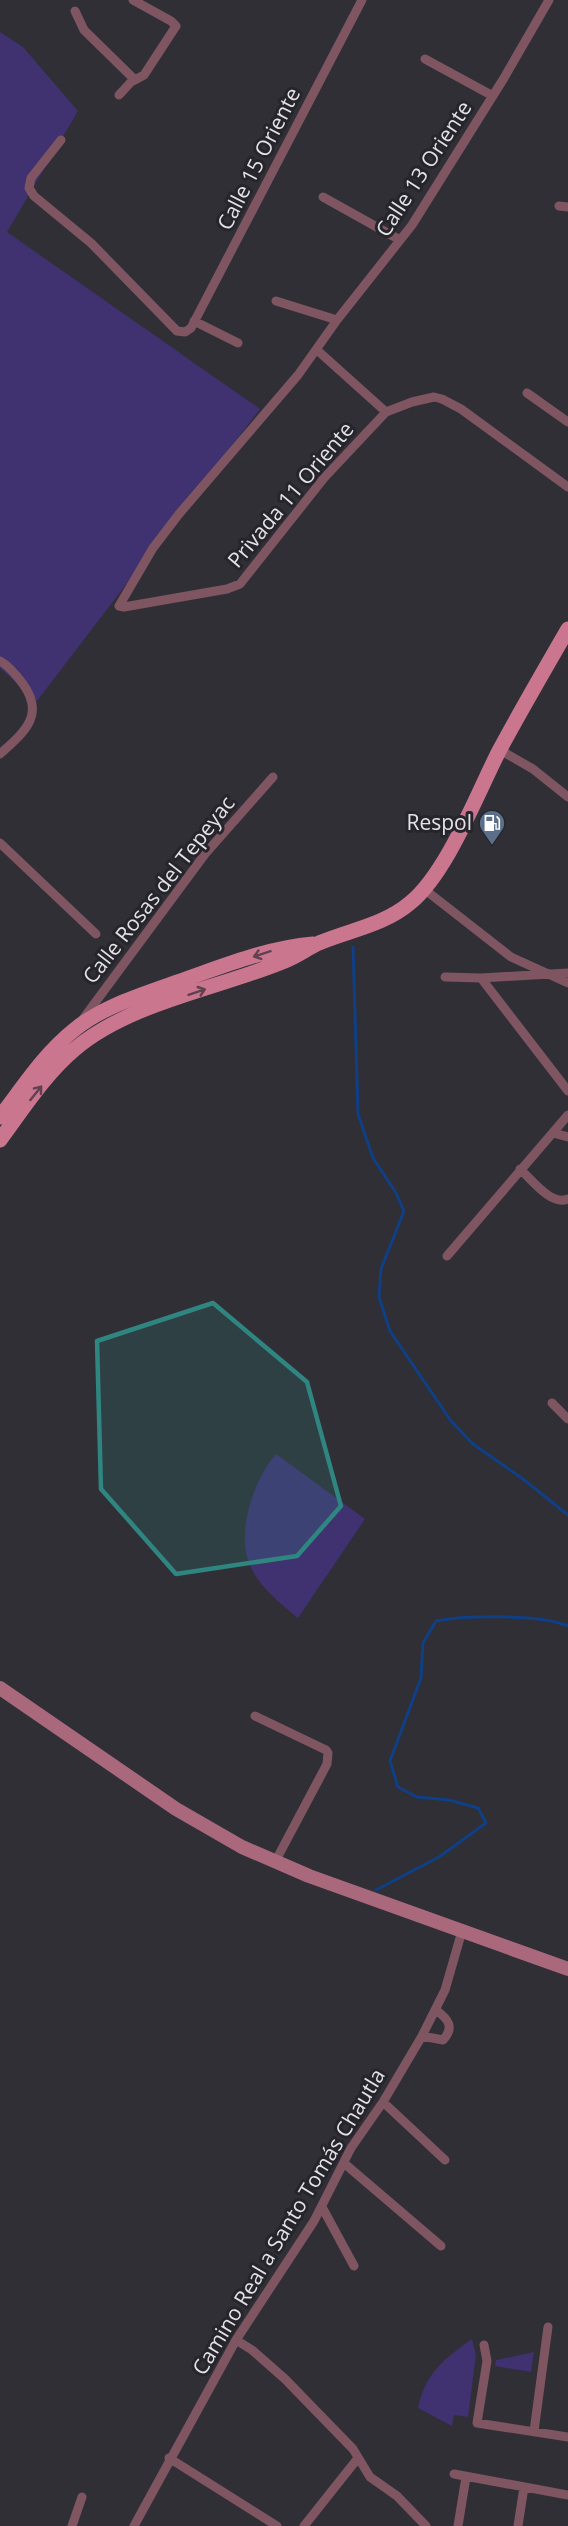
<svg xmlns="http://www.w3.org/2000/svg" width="568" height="2526" font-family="'Open Sans',sans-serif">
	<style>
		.green { fill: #403170 }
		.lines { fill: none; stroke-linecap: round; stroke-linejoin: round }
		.stream { stroke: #0f3f85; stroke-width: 3 }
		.minor { stroke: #7e5560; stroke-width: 9 }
		.secondary { stroke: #a9687b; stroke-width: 14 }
		.primary { stroke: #ca768f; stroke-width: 15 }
		.oneway { stroke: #5f414f }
		.marked { fill: #2f8680; fill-opacity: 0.2; stroke: #2f8680; stroke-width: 4.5; stroke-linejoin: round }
		.labels { text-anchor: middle; stroke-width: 6; stroke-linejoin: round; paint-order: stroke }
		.street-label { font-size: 21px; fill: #e3e2e7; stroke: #26252c }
		.poi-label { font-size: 21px; fill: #e3e2e7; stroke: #26252c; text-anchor: end }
	</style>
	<rect width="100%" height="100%" fill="#302f36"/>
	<path class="green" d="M0 32 23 47 78 111 7 232 260 409 37 701 0 668Z
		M276 1454 365 1519 298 1618C257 1585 235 1563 249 1508 255 1487 262 1471 276 1454Z
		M472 2339 476 2355 468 2417 454 2415 452 2426 418 2408C426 2372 443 2360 472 2339Z
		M534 2352 531 2372 495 2366 496 2360Z"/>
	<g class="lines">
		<path class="stream" d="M353 947 358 1114 373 1158 396 1193 404 1211 381 1269 379 1297 390 1331 451 1421 473 1444 523 1479 568 1515
			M376 1890 439 1857 486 1823 478 1808 449 1800 417 1797 398 1787 390 1761 421 1678 423 1643 436 1621C465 1615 541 1614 568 1626"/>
		<path class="minor" d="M549 0 504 78 412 225 337 320 298 375 179 514 153 548 119 606 124 607 227 589 240 584 324 478 386 412 412 402 434 397 442 399 461 409 568 487
			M75 11 84 30 135 80
			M425 59 493 96
			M119 95 131 82 144 75 176 26 171 21 133 0
			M61 140 31 178 29 188 34 196 91 243 177 331 185 332 191 328 362 0
			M323 197 400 240
			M559 206 568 207
			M276 301 337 320
			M194 321 238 343
			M317 350 386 412
			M527 393 568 422
			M0 661C9 666 17 676 23 684 46 716 23 733 0 754
			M500 750 533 769 568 797
			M0 843 96 934
			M424 889 511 957 568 983
			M445 977 481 978 568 973
			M481 978 568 1091
			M83 1019 205 854 273 777
			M553 1133 568 1137
			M520 1169C532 1180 551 1206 568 1199
			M447 1256 568 1115
			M552 1403 568 1419
			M255 1716 326 1750 328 1753 327 1764 275 1862
			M422 2036 443 2040C455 2027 448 2019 436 2010
			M383 2102 445 2160
			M345 2164 441 2246
			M322 2207 354 2266
			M236 2340 252 2350 285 2379 353 2449 370 2477 397 2496 426 2526
			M484 2345 487 2361 477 2423 568 2437
			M534 2431 548 2327
			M169 2458 277 2526
			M454 2474 568 2495
			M72 2526 82 2497
			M134 2526 236 2340 314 2221 351 2148 383 2102 422 2036 445 1990 462 1931
			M304 2526 358 2458
			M458 2526 466 2477
			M518 2526 524 2487"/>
		<path class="secondary" d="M0 1688 176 1809 242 1847 309 1876 568 1969"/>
		<path class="primary" d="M0 1117C23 1087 44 1054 74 1030 103 1006 142 995 177 982 221 967 266 948 313 944
			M0 1140C23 1109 46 1073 75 1049 130 1002 221 988 287 960 299 955 308 948 319 943 350 930 384 925 410 903 447 873 477 794 499 751 521 710 545 669 568 629"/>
	</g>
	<defs><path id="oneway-shaft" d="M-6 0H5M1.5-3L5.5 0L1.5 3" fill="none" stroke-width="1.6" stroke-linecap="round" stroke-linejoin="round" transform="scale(1.5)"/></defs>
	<g class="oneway">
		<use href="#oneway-shaft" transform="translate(262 954) rotate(162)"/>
		<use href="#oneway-shaft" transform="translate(197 992) rotate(-19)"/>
		<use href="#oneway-shaft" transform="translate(36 1093) rotate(-51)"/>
	</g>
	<path class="marked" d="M213 1303 307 1382 341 1506 297 1556 176 1574 101 1489 97 1341Z"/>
	<defs>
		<g id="fuel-pin" transform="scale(1.35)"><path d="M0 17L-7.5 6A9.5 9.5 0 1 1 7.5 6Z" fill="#5c6f8a" stroke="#26252c"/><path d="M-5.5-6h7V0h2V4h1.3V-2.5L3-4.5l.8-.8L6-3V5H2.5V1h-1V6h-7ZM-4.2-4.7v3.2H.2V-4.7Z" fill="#fff"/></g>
	</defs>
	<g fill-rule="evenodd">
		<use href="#fuel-pin" x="492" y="823"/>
	</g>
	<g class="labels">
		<g class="street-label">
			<text transform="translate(259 159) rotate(-63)" y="7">Calle 15 Oriente</text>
			<text transform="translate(424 169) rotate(-57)" y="7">Calle 13 Oriente</text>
			<text transform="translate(291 495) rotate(-50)" y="7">Privada 11 Oriente</text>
			<text transform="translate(159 890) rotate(-52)" y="7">Calle Rosas del Tepeyac</text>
			<text transform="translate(289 2222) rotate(-59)" y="7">Camino Real a Santo Tomás Chautla</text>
		</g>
		<g class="poi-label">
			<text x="472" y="830">Respol</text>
		</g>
	</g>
</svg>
